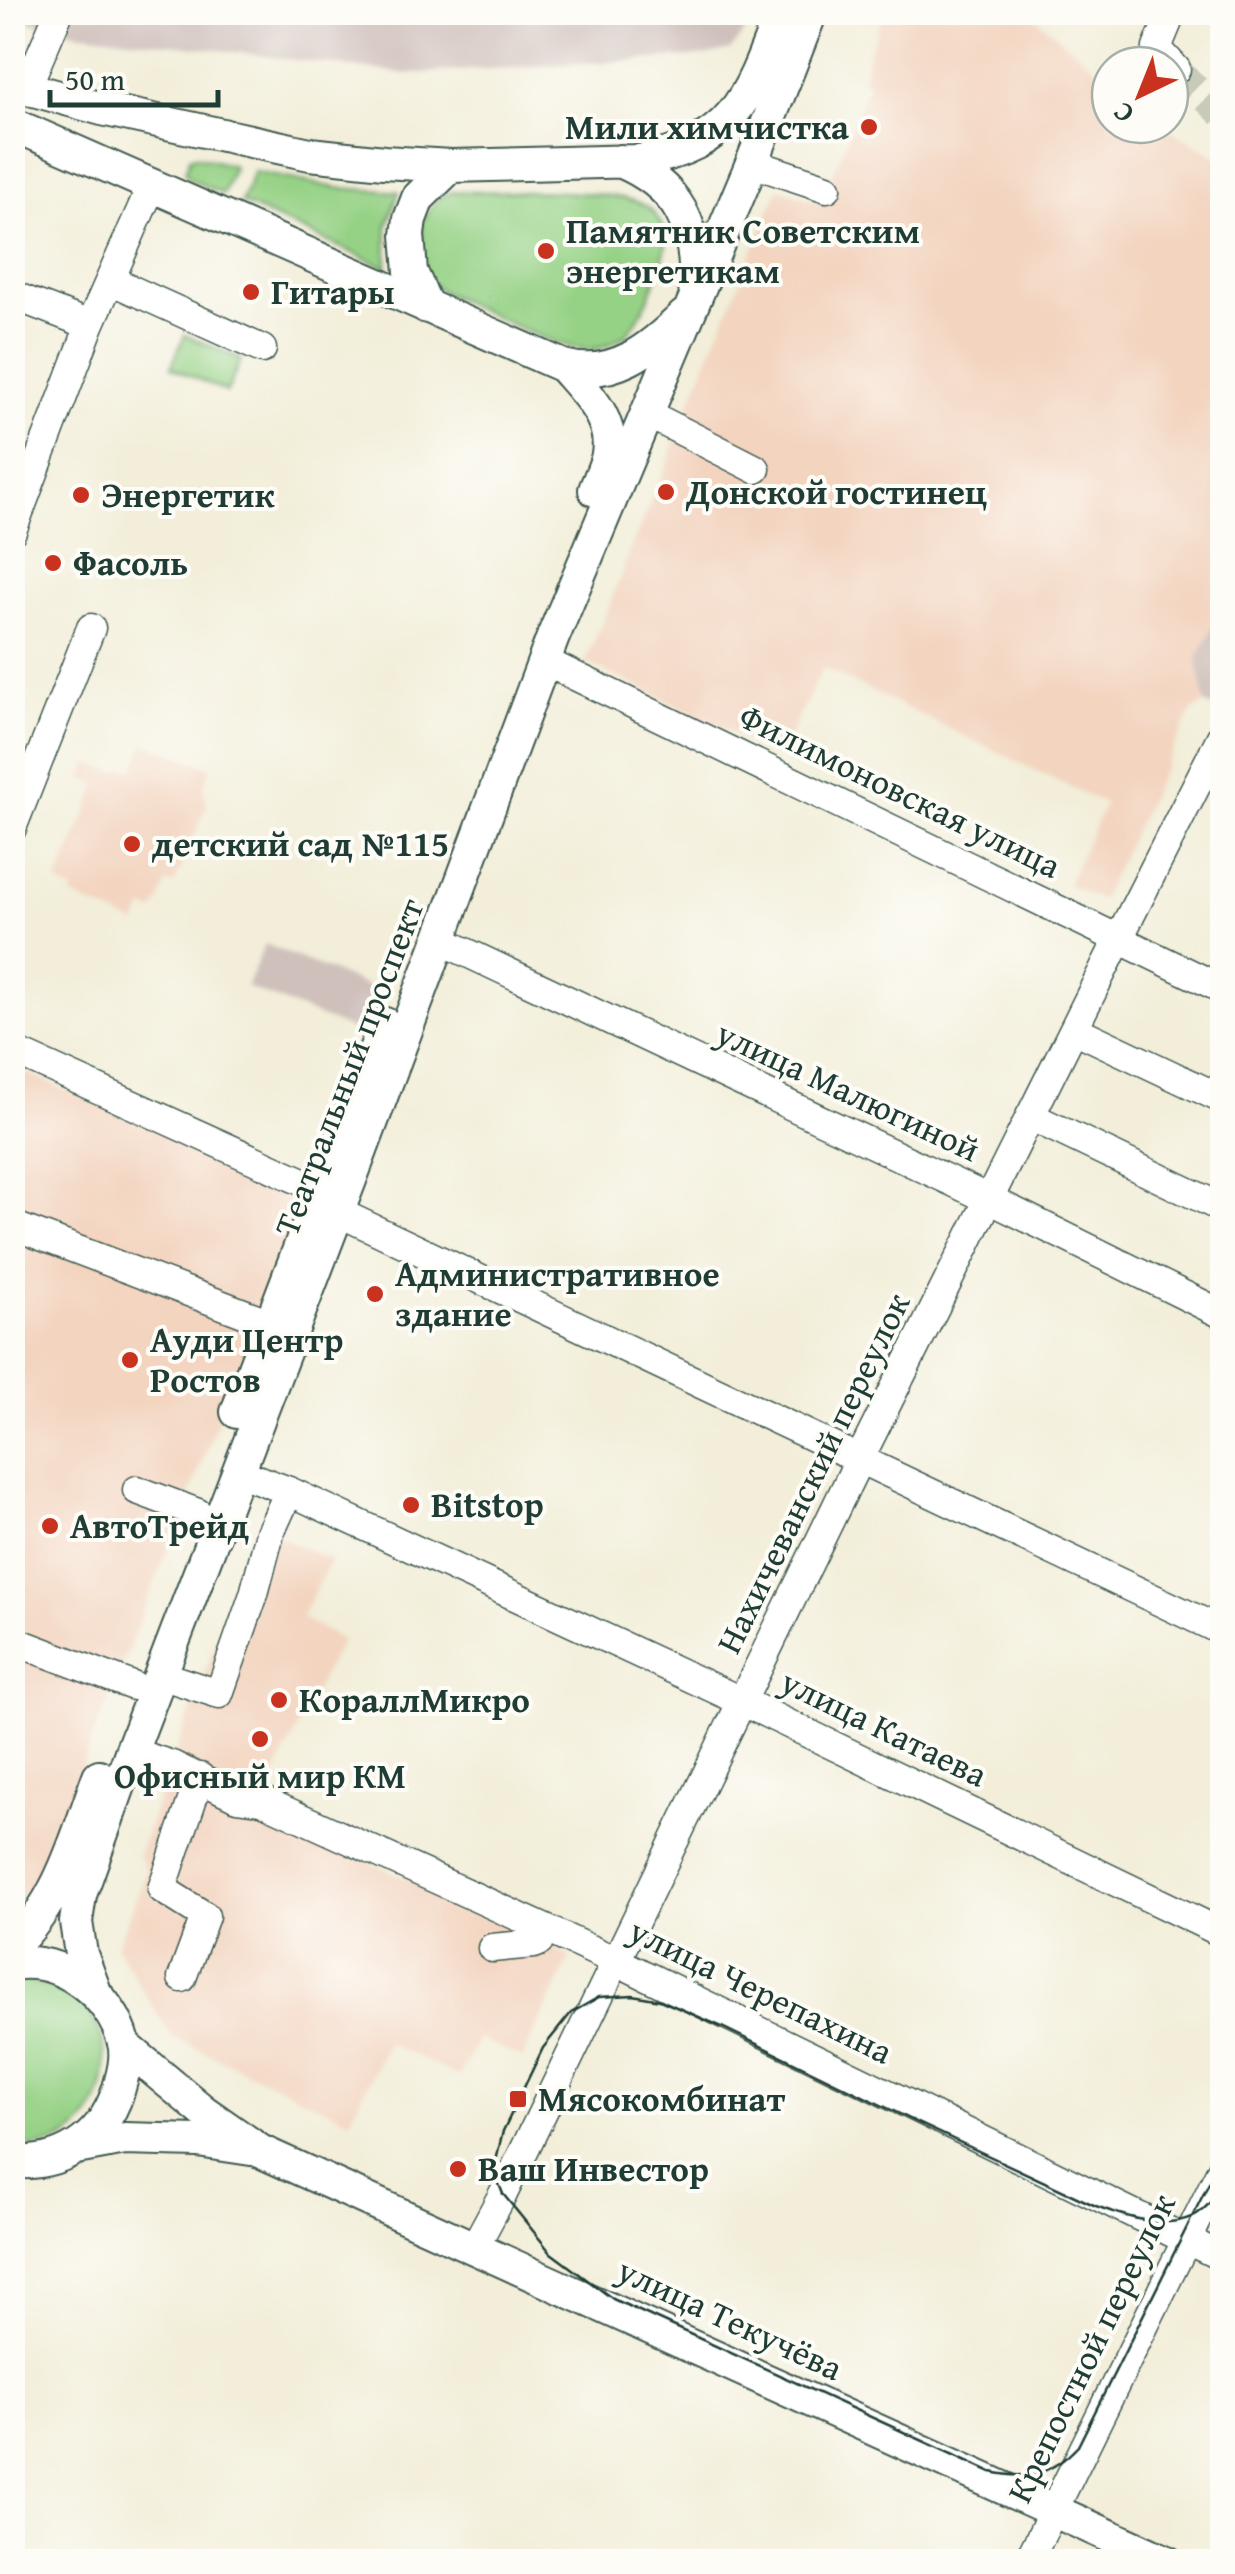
<svg xmlns="http://www.w3.org/2000/svg" width="1235" height="2574" font-family="'Gentium Book Plus',serif">
	<style>
		.built { fill: #f3d4bf }
		.industrial { fill: #cfc0bb }
		.green { fill: #96d286; stroke: #5a885d; stroke-width: 2.5 }
		.lines { fill: none; stroke-linecap: round; stroke-linejoin: round }
		.minor-tunnel { stroke: #c8cbb8; stroke-width: 28; stroke-dasharray: 28 14; stroke-linecap: butt }
		.minor-casing { stroke: #3f584d; stroke-width: 31 }
		.major-casing { stroke: #3f584d; stroke-width: 36 }
		.minor { stroke: #fff; stroke-width: 28 }
		.major { stroke: #fff; stroke-width: 32 }
		.tram { stroke: #1f3d34; stroke-width: 2.5 }
		.poi-dot { fill: #c8321e; stroke: #fdfcf7; stroke-width: 4 }
		.labels { text-anchor: middle; stroke-width: 8; stroke-linejoin: round; paint-order: stroke }
		.poi-label { font-size: 35px; font-weight: bold; fill: #1f3d34; stroke: #fdfcf7; text-anchor: start }
		.street-label { font-size: 35px; fill: #1f3d34; stroke: #fdfcf7 }
	</style>
	<rect width="100%" height="100%" fill="#fdfcf7"/>
	<filter id="ink" filterUnits="userSpaceOnUse"><feTurbulence type="fractalNoise" baseFrequency=".01" numOctaves="2"/><feDisplacementMap in="SourceGraphic" scale="20" xChannelSelector="R" yChannelSelector="G"/><feConvolveMatrix kernelMatrix="1 2 1 2 8 2 1 2 1" color-interpolation-filters="sRGB"/></filter>
	<filter id="wash" filterUnits="userSpaceOnUse"><feTurbulence type="fractalNoise" baseFrequency=".0048" numOctaves="4" result="noise"/><feDisplacementMap in="SourceGraphic" scale="40" xChannelSelector="R" yChannelSelector="G"/><feGaussianBlur stdDeviation="2.25" result="paint"/><feColorMatrix in="noise" values="0 0 0 0 0 0 0 0 0 0 0 0 0 0 0 0 0 1.4 0 .05"/><feComposite in="paint" operator="in"/></filter>
	<g filter="url(#wash)">
		<rect width="100%" height="100%" fill="#f2eed9"/>
		<path class="built" d="M884 13H1030L1110 80V125H1164L1222 160V607L1197 660 1205 703 1191 712 1101 900 1067 884 1105 804 823 668 780 755 585 662 606 614 629 552 669 461 678 431 779 188 821 204 869 83 862 80 870 49Z
			M145 743 211 768 203 788 207 805 174 885 167 883 154 912 144 908 136 924 71 896 73 891 57 883 98 785 82 778 89 763 116 772 125 768 134 770Z
			M13 1067 307 1197 16 1932 13 1933Z
			M257 1530 270 1533 331 1560 301 1617 342 1640 322 1676 259 1809 571 1957 522 2058 478 2038 459 2077 387 2043 350 2120 171 2036 116 1947 147 1871 138 1855Z"/>
		<path class="industrial" d="M12 13H752L746 29 731 50 705 56 407 74 75 32 13 19Z
			M1222 607V712L1205 703 1197 660Z
			M265 944 374 989 357 1032 246 987Z"/>
		<path class="green" d="M195 156 234 166 223 194 191 180 185 172 190 158Z
			M254 172 337 188 399 192 387 226V268L241 203Z
			M452 192C494 192 619 186 649 208 658 215 666 232 666 242 664 264 643 318 627 333 620 340 604 348 593 349 560 352 478 308 444 293L429 282 421 267 422 221 438 198Z
			M185 335 241 359 227 392 171 367Z
			M18 1980C40 1983 59 1987 77 2001 122 2036 111 2118 59 2141 47 2147 27 2146 13 2148L12 1981Z"/>
	</g>
	<g filter="url(#ink)">
		<g class="lines">
			<path class="minor-tunnel" d="M1176 69 1222 114"/>
			<g class="minor-casing">
				<path id="minor" d="M1172 12 1157 48 1176 69
					M26 89 59 12
					M752 163 827 188
					M110 280 262 349
					M12 295 90 325
					M648 414 756 469
					M12 531 90 325 152 185
					M544 661 1222 989
					M12 828 91 628
					M440 940 989 1199 1222 1314
					M1074 1029 1222 1099
					M12 1050 321 1190
					M1030 1116 1222 1208
					M338 1212 1222 1631
					M12 1225 270 1323
					M238 1472 289 1491 743 1702 1222 1933
					M137 1490 198 1513
					M17 1642 133 1686
					M160 1675 219 1694 254 1594 270 1533 289 1491
					M131 1752 172 1765 237 1797 262 1800 616 1961 1222 2257
					M492 1948 534 1944 539 1942 544 1929
					M182 1978 205 1916 162 1889 200 1777
					M475 2246 503 2194 859 1460 1119 938 1222 735
					M1028 2562 1222 2168"/>
			</g>
			<g class="major-casing">
				<path id="major" d="M12 84 102 109 310 154 384 162 451 166 639 161C736 144 750 94 781 12
					M12 124 563 366C613 380 650 349 684 316
					M620 161C678 185 698 226 695 288
					M427 307 411 272 408 235 410 219 418 198 451 166
					M563 366C585 392 617 421 607 459 604 469 599 480 595 490
					M237 1412 385 1024
					M12 1946C61 1902 77 1835 99 1776
					M12 1964C62 1955 112 1996 124 2043 127 2054 124 2070 121 2081 108 2134 67 2166 12 2162
					M95 1992 81 1954 76 1922 80 1895 131 1752 350 1180 553 637 752 163 811 12
					M125 2046 203 2111 260 2151 1167 2562
					M76 2148 125 2139 198 2141 251 2149"/>
			</g>
			<use href="#minor" class="minor"/>
			<use href="#major" class="major"/>
			<path class="tram" d="M1222 2157 1192 2217 1078 2446C1051 2475 1028 2480 991 2472L613 2299 551 2253 503 2194 497 2179 496 2161 503 2131 543 2048 571 2013 599 1997 633 1995 660 2000 722 2027 912 2120 1096 2206C1131 2219 1184 2237 1211 2201 1216 2194 1219 2186 1222 2179"/>
		</g>
	</g>
	<g class="poi-dot">
		<circle cx="869" cy="127" r="10"/>
		<circle cx="546" cy="251" r="10"/>
		<circle cx="251" cy="292" r="10"/>
		<circle cx="666" cy="492" r="10"/>
		<circle cx="81" cy="495" r="10"/>
		<circle cx="53" cy="563" r="10"/>
		<circle cx="132" cy="844" r="10"/>
		<circle cx="375" cy="1294" r="10"/>
		<circle cx="130" cy="1360" r="10"/>
		<circle cx="411" cy="1505" r="10"/>
		<circle cx="50" cy="1526" r="10"/>
		<circle cx="279" cy="1700" r="10"/>
		<circle cx="260" cy="1739" r="10"/>
		<rect x="508" y="2089" width="20" height="20" rx="5"/>
		<circle cx="458" cy="2169" r="10"/>
	</g>
	<g class="labels">
		<g class="poi-label">
			<text x="849" y="139" text-anchor="end">Мили химчистка</text>
			<text x="566" y="243">Памятник Советским<tspan x="566" dy="40">энергетикам</tspan></text>
			<text x="271" y="304">Гитары</text>
			<text x="686" y="504">Донской гостинец</text>
			<text x="101" y="507">Энергетик</text>
			<text x="73" y="575">Фасоль</text>
			<text x="152" y="856">детский сад №115</text>
			<text x="395" y="1286">Административное<tspan x="395" dy="40">здание</tspan></text>
			<text x="150" y="1352">Ауди Центр<tspan x="150" dy="40">Ростов</tspan></text>
			<text x="431" y="1517">Bitstop</text>
			<text x="70" y="1538">АвтоТрейд</text>
			<text x="299" y="1712">КораллМикро</text>
			<text x="260" y="1788" text-anchor="middle">Офисный мир КМ</text>
			<text x="538" y="2111">Мясокомбинат</text>
			<text x="478" y="2181">Ваш Инвестор</text>
		</g>
		<g class="street-label">
			<text transform="translate(900 791) rotate(26)" y="12">Филимоновская улица</text>
			<text transform="translate(349 1067) rotate(-69)" y="12">Театральный проспект</text>
			<text transform="translate(848 1091) rotate(25)" y="12">улица Малюгиной</text>
			<text transform="translate(813 1473) rotate(-64)" y="12">Нахичеванский переулок</text>
			<text transform="translate(884 1728) rotate(26)" y="12">улица Катаева</text>
			<text transform="translate(761 1991) rotate(26)" y="12">улица Черепахина</text>
			<text transform="translate(730 2319) rotate(25)" y="12">улица Текучёва</text>
			<text transform="translate(1091 2348) rotate(-64)" y="12">Крепостной переулок</text>
		</g>
	</g>
	<rect width="1235" height="2574" fill="none" stroke="#fdfcf7" stroke-width="50"/>
	<g transform="translate(1140 95) rotate(223)"><circle r="48" fill="#fdfcf7" stroke="#a4b0a9" stroke-width="2.5"/>
	<path d="M0-8L18 38L0 25L-18 38Z" fill="#c8321e"/>
	<text y="-15" font-size="28" font-weight="bold" text-anchor="middle" fill="#1f3d34">С</text>
	</g>
	<path d="M50 90v15h168v-15" fill="none" stroke="#1f3d34" stroke-width="5"/>
	<text x="65" y="90" font-size="30" fill="#1f3d34" stroke="#fdfcf7" stroke-width="8" paint-order="stroke">50 m</text>
</svg>
